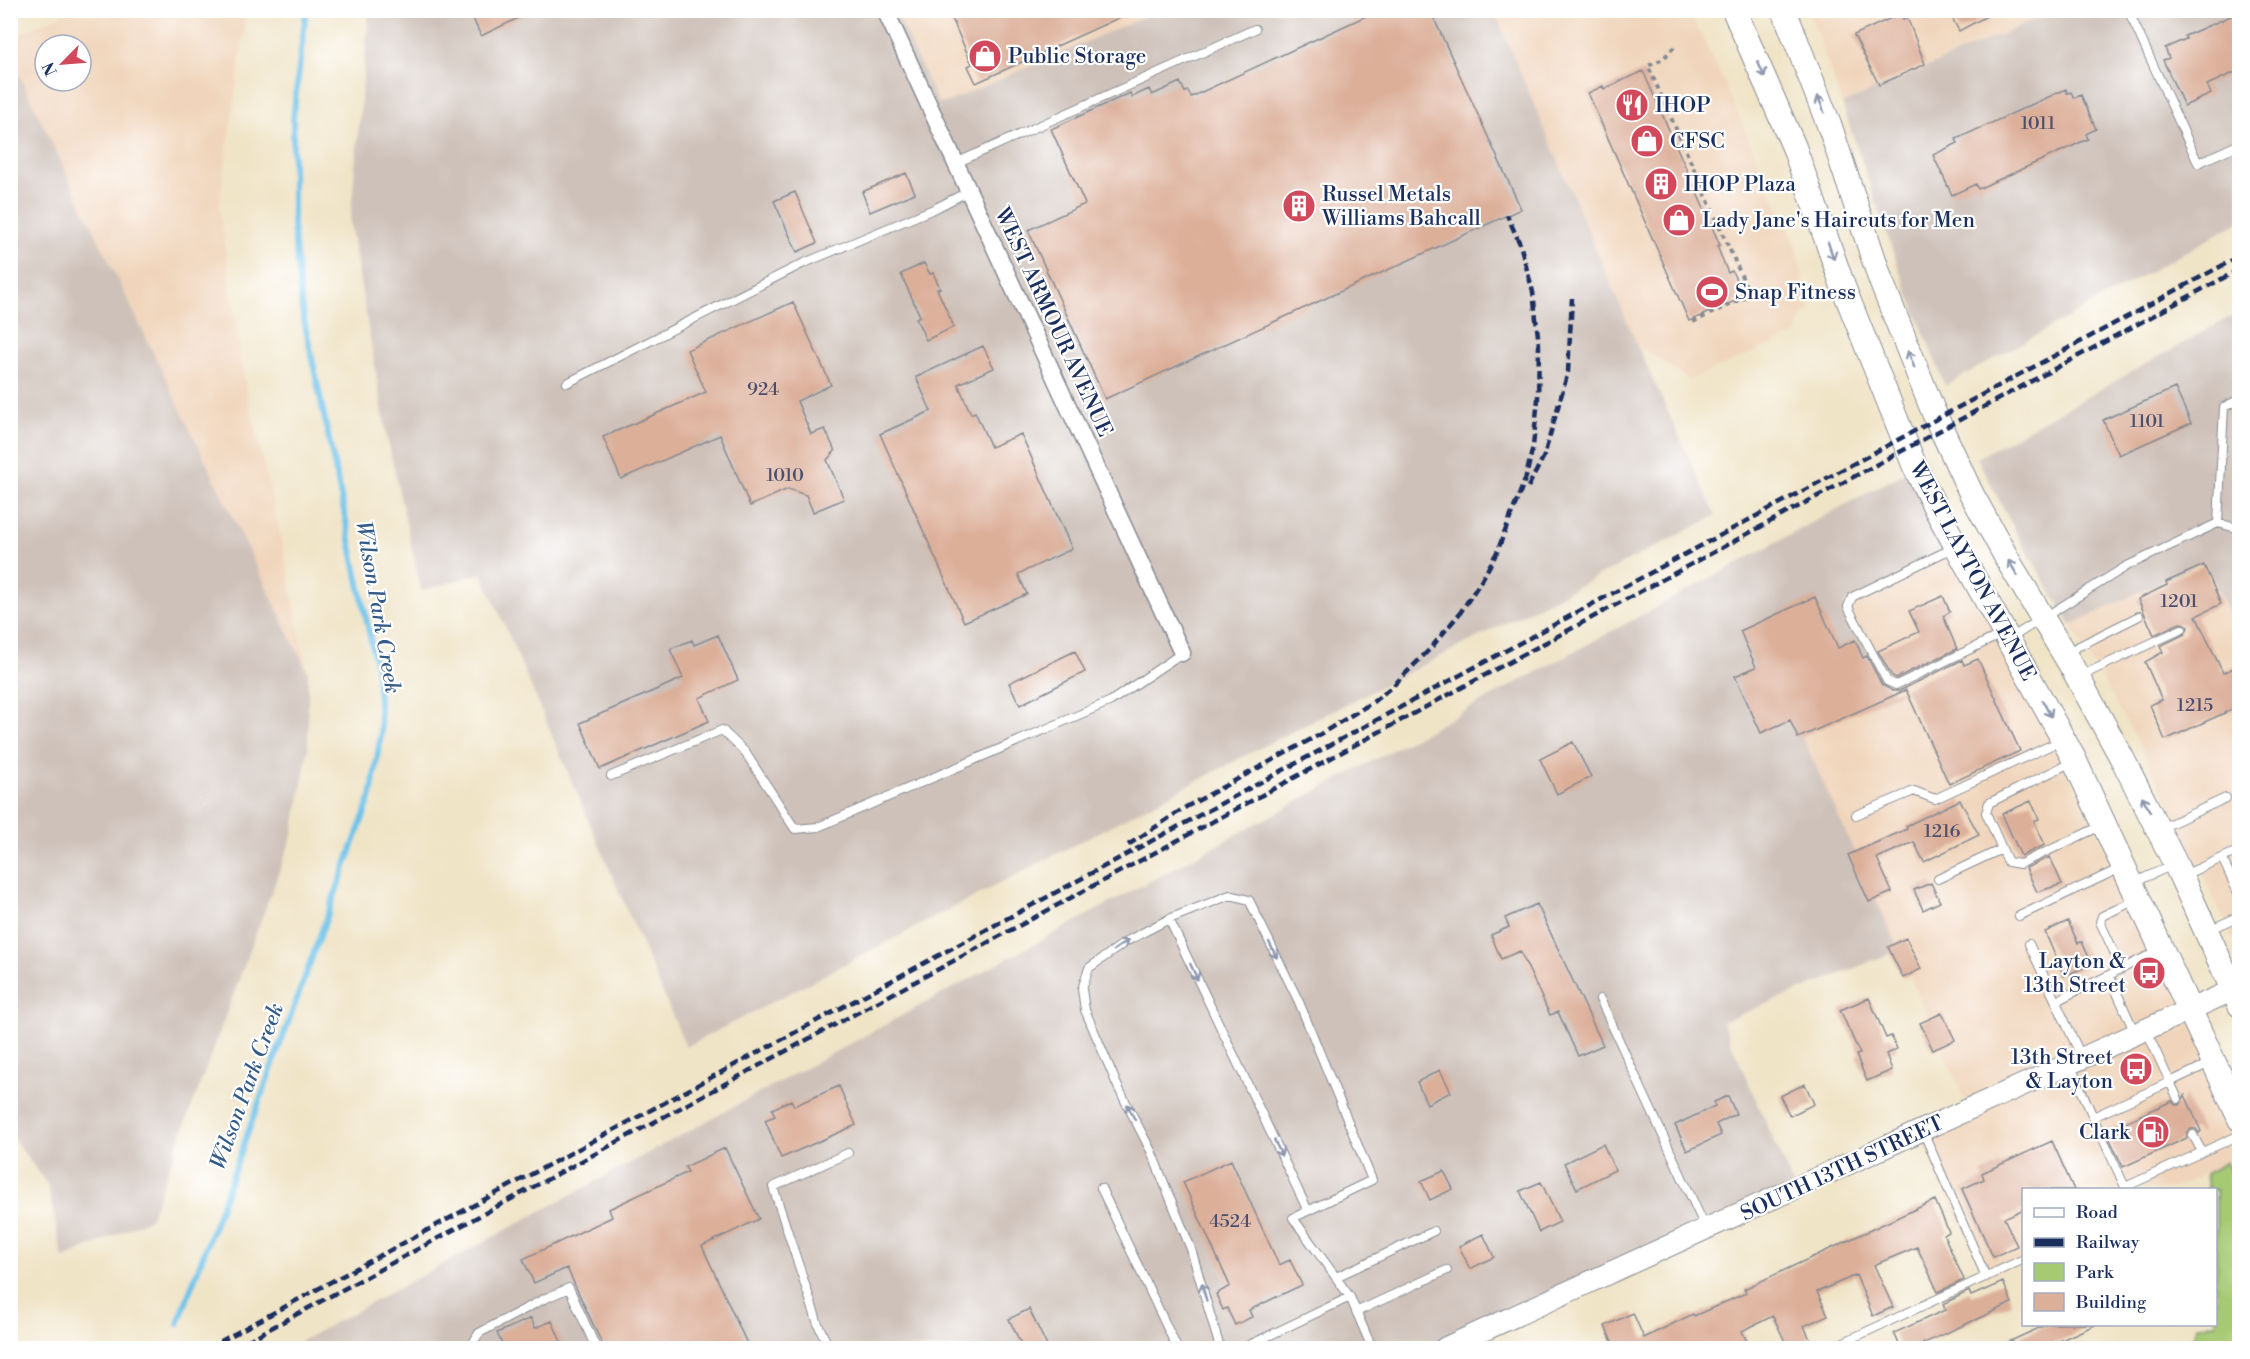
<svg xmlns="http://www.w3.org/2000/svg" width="2250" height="1359" font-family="'Libre Bodoni',serif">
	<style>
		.built { fill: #f0d5bc; fill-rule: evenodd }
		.industrial { fill: #cec1b9 }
		.green { fill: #a6ca73; stroke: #607c68; stroke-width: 1.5 }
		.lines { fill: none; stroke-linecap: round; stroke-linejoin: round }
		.stream { stroke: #6dc3ea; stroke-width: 6 }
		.building { fill: #dcaf99 }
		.service-casing { stroke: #868a92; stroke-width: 10 }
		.minor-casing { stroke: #868a92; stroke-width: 19 }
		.tertiary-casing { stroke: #868a92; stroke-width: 23 }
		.secondary-casing { stroke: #868a92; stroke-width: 26 }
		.path { stroke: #868a92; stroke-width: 4; stroke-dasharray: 4.5 4.5; stroke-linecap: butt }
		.service { stroke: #fff; stroke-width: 8 }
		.minor { stroke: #fff; stroke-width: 16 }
		.tertiary { stroke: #fff; stroke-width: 21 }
		.secondary { stroke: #fff; stroke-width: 24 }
		.rail { stroke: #1b2f5e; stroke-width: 4.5; stroke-dasharray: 9 4.5; stroke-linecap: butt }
		.oneway { stroke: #8d97ae }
		.labels { text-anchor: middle; stroke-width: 4.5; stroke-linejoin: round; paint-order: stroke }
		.number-label { font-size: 18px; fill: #4b4f6d }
		.poi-label { font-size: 21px; fill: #1b2f5e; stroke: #fff; text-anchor: start }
		.street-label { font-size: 21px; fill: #1b2f5e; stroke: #fff }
		.water-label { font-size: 22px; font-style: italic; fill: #345b88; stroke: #fff }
	</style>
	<rect width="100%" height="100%" fill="#fff"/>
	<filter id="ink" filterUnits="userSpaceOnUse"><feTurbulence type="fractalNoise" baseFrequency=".0167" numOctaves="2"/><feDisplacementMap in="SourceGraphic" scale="12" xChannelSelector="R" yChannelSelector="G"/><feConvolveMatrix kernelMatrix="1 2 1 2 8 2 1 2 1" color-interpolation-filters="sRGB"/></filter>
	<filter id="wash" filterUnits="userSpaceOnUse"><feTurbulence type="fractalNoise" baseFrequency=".008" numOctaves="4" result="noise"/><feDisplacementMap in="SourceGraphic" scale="24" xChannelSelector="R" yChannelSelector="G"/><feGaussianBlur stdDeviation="1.35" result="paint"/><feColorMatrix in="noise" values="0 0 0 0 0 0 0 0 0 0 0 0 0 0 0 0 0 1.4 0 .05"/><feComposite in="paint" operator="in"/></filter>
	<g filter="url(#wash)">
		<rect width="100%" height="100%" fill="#f0e4c7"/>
		<path class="built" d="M69 11H247L219 207 246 390 279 528 308 673 11 58V38ZM45 45H81V81H45Z
			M895 11H1157L948 102 938 103Z
			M1494 11H1689L1717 67 1796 247 1811 311 1804 314 1796 334 1689 380 1637 345Z
			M1809 11H2055L1842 104Z
			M1958 549 2239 1119V1154L2206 1174 2172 1189 2024 1190 2023 1259 1986 1277 1918 1132 1969 1109 1802 736 1844 604Z
			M2204 560 2239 633V946L2231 936 2167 799 2134 735 2071 625Z"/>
		<path class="industrial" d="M369 11H895L938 103 948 102 1157 11H1494L1637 345 1716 516 1258 749 686 1047 482 573 421 591 387 437 350 223Z
			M2055 11H2239V222L1945 386 1899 269 1842 104Z
			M11 58 308 673V750L293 834 150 1219 63 1259 47 1184 10 1134Z
			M2239 312V633L2204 561 2071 625 2019 538 1977 458Z
			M1915 467 1958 549 1844 604 1891 694 1802 736 1899 950 1722 1022 1795 1189 1445 1348H288Z"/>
		<path class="green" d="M2226 1162 2239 1190V1348H2190L2197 1325 2216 1324V1190L2208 1189 2206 1174Z"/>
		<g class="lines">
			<path class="stream" d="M178 1324 371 796 381 734 377 670 302 310 293 225V118L306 10"/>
		</g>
		<g id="blocks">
			<path class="building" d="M469 10H535L481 36Z
				M948 10H1136L976 83 968 66 972 64Z
				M1379 10H1430L1521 209 1105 399 1028 230 1085 204 1051 129 1130 93 1132 97 1149 89 1152 95 1180 82 1185 92 1188 91 1191 97Z
				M1948 10H1998L1959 31Z
				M2240 12V70L2207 85 2211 94 2184 106 2163 60 2169 58 2165 48 2186 39 2185 36Z
				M1900 14 1903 19 1907 17 1925 64 1879 85 1854 35Z
				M1643 71 1720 245 1717 246 1728 273 1732 271 1744 297 1689 321 1588 93 1603 86 1604 89Z
				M2066 89 2067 93 2071 92 2074 98 2081 95 2096 129 2086 134 2088 139 1978 189 1976 184 1952 195 1933 155 1958 143 1956 139Z
				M906 173 915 193 870 212 862 192Z
				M795 192 817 243 797 252 774 201Z
				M924 263 930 274 933 273 940 288 937 289 954 327 926 340 916 318 920 316 901 274Z
				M793 302 831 385 797 401 811 434 825 429 835 451 827 460 844 499 813 512 806 495 788 489 750 506 720 435 621 479 603 437 706 392 687 350Z
				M983 346 994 368 958 384 971 414 975 412 991 447 1021 434 1072 549 1018 574 1027 594 964 622 880 434 931 411 916 377Z
				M2175 388 2191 423 2119 455 2103 420Z
				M2204 565 2221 604 2196 616 2223 673 2240 665V706L2165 740 2150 705 2162 700 2145 662 2163 652 2160 646 2185 634 2188 627 2185 624 2180 623 2154 635 2138 599 2167 585 2166 582Z
				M1943 596 1950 612 1943 616 1957 649 1896 678 1892 676 1878 651 1919 632 1909 611Z
				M1815 597 1838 648 1855 640 1863 658 1867 656 1882 685 1893 691H1899L1962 660 1964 665 1978 659 2020 751 1949 784 1906 690 1798 738 1790 720 1761 733 1735 676 1756 667 1740 631Z
				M718 635 738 680 699 698 709 721 600 769 580 723 683 678 670 649 692 640 694 645Z
				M1075 651 1085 672 1020 705 1009 683Z
				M1573 742 1591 777 1557 794 1540 759Z
				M1960 800 1979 835 1924 862 1914 842 1877 858 1892 892 1869 902 1848 855 1907 829 1906 826Z
				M2031 801 2039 819 2034 821 2045 845 2021 856 2002 814Z
				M2050 857 2062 884 2037 892 2026 868Z
				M1931 883 1940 902 1923 910 1914 890Z
				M1537 904 1603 1045 1578 1056 1558 1012 1550 1015 1520 951 1501 959 1491 935 1509 927 1505 918Z
				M2068 921 2078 943 2082 942 2092 964 2064 976 2045 932Z
				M1906 938 1921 969 1903 978 1888 947Z
				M1869 998 1886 1038 1891 1036 1897 1049 1886 1054 1892 1070 1867 1081 1856 1055 1860 1054 1840 1010Z
				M1942 1013 1955 1040 1933 1050 1920 1023Z
				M1440 1070 1451 1092 1427 1104 1417 1082Z
				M1805 1084 1814 1104 1790 1116 1780 1096Z
				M839 1086 856 1125 781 1158 765 1120 775 1116 772 1109 791 1100 794 1106Z
				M2185 1095 2201 1131 2199 1133 2196 1129H2191L2187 1132V1138L2123 1167 2106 1131 2172 1101 2175 1105H2180Z
				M1728 1096 1736 1114 1716 1124 1721 1135 1687 1151 1675 1125 1715 1106 1714 1102Z
				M2052 1141 2074 1190H2024V1209L2004 1218 2017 1246 1993 1257 1962 1189 1984 1179 1982 1173Z
				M1603 1144 1615 1170 1577 1189 1564 1163Z
				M725 1148 759 1219 702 1246 749 1348H604L567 1268 534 1283 523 1259 612 1217 609 1209 688 1172 685 1167Z
				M1231 1160 1279 1265 1290 1260 1302 1285 1249 1310 1252 1317 1235 1325 1227 1308 1223 1310 1216 1294 1230 1286 1183 1182Z
				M1444 1171 1453 1189 1430 1200 1421 1181Z
				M1541 1182 1560 1222 1539 1232 1520 1191Z
				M1935 1200 1949 1232 1944 1235 1964 1280 1938 1292 1917 1247 1874 1265 1893 1307 1873 1316 1856 1275 1817 1292 1828 1315 1804 1326 1814 1348H1788L1773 1316 1742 1331 1750 1348H1615L1605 1326 1633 1313 1644 1338 1693 1314 1694 1316 1746 1293 1744 1289Z
				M1483 1234 1494 1257 1470 1269 1459 1246Z
				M2003 1282 2012 1303 1922 1344 1924 1348H1901L1894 1333 1945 1310 1943 1304 1969 1291 1971 1296Z
				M1029 1309 1048 1348H1023L1009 1319Z
				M531 1318 535 1328 552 1321 562 1344 553 1348H504L497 1333Z
				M2048 1324H2097L2044 1348H1995Z"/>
		</g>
	</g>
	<g filter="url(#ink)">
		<use href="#blocks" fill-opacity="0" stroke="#868a92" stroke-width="1.5"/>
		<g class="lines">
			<g class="service-casing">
				<path id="service" d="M2128 10 2198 163 2240 144
					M956 163 1255 29
					M567 383 802 264 936 208 969 191
					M2218 523 2224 407 2240 399
					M1955 547 1852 597 1848 607 1887 681 1896 685 2002 634
					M2009 639 2127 566 2218 523 2240 529
					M2067 652 2139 616
					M2078 677 2182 629
					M2074 761 1989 803 1986 813 2008 862 2020 864 2101 826
					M611 776 722 730 745 752 795 829 818 827 1111 701 1182 653
					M1856 815 1914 791 1935 799 2060 741
					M2159 829 2226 798
					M2222 858 2240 897
					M2184 875 2240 850
					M1938 879 2002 849
					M2135 882 2175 864
					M2019 916 2123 867
					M1169 919 1308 1211
					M2209 930 2240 916
					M2029 944 2082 1058
					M2122 969 2100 922 2102 916 2136 900
					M2109 975 2160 950
					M1600 999 1706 1229
					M2056 1001 2109 975 2135 1033
					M2070 1064 2093 1117 2170 1082 2146 1030
					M2178 1099 2170 1082 2210 1063
					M2093 1117 2125 1187 2240 1135
					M1923 1131 1986 1277
					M2193 1135 2202 1152
					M1101 1188 1177 1348
					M1336 1277 1434 1231
					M1356 1312 1447 1270
					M470 1348 479 1333 544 1299 569 1288 596 1348
					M829 1348 818 1324 773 1187 848 1153
					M1220 1348 1191 1249 1151 1151 1118 1087 1085 1010 1082 989 1089 968 1127 941 1169 919 1230 895 1249 900 1299 1002 1372 1180 1293 1218 1350 1297
					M1243 1348 1350 1297 1372 1348
					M1831 1348 2024 1259"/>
			</g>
			<g class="minor-casing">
				<path id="minor" d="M885 10 1182 653"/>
			</g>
			<g class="tertiary-casing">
				<path id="tertiary" d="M1445 1348 1918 1132 2240 987"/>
			</g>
			<g class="secondary-casing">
				<path id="secondary" d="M1734 10 1794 147 1844 289 1915 467 1937 511 2073 757 2240 1119
					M1784 10 1831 130 1881 281 1934 413 1970 491 2010 564 2072 667 2122 758 2175 863 2240 1005"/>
			</g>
			<path class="path" d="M1674 47 1663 59 1648 66 1750 295 1693 322"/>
			<use href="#service" class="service"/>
			<use href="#minor" class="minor"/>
			<use href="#tertiary" class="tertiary"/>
			<use href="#secondary" class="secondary"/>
			<path class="rail" d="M1528 487 1544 456 1568 372 1572 298
				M1128 845 1186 807 1319 735 1373 702 1395 684 1430 649 1460 613 1483 578 1497 552 1526 477 1533 446 1538 399 1539 345 1533 292 1520 244 1507 215
				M208 1348 2240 256
				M234 1348 2240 269"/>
		</g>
		<defs><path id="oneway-shaft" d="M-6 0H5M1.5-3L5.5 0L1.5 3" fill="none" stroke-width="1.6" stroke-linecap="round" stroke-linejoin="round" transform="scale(1.5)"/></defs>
		<g class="oneway">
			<use href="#oneway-shaft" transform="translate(1761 69) rotate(66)"/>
			<use href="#oneway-shaft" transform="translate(1821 104) rotate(-111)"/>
			<use href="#oneway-shaft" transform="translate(1831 251) rotate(71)"/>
			<use href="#oneway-shaft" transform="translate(1911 359) rotate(-111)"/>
			<use href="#oneway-shaft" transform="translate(2013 568) rotate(-121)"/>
			<use href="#oneway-shaft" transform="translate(2047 709) rotate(61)"/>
			<use href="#oneway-shaft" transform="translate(2146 804) rotate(-117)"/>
			<use href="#oneway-shaft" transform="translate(1121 945) rotate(-35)"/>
			<use href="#oneway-shaft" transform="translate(1273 950) rotate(64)"/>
			<use href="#oneway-shaft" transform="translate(1194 972) rotate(65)"/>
			<use href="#oneway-shaft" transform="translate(1131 1112) rotate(-117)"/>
			<use href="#oneway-shaft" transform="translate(1278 1148) rotate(65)"/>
			<use href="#oneway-shaft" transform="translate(1204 1292) rotate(-106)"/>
		</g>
	</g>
	<defs>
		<g id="shop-disc" transform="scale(1.725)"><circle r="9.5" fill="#d1495b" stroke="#fff"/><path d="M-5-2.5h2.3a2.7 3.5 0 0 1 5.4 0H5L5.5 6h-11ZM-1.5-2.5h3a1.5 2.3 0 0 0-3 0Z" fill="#fff"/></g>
		<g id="restaurant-disc" transform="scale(1.725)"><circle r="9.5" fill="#d1495b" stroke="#fff"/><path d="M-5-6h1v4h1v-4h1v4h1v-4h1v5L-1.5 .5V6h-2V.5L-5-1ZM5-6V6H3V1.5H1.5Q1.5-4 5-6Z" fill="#fff"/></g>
		<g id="building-disc" transform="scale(1.725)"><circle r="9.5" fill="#d1495b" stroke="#fff"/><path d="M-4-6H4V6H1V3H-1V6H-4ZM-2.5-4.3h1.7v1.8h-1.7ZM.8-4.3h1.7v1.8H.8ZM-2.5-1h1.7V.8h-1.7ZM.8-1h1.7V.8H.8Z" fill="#fff"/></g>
		<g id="stadium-disc" transform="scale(1.725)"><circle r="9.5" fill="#d1495b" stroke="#fff"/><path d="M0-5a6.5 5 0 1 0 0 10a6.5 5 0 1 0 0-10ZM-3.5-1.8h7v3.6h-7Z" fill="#fff"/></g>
		<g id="bus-disc" transform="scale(1.725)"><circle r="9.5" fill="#d1495b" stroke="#fff"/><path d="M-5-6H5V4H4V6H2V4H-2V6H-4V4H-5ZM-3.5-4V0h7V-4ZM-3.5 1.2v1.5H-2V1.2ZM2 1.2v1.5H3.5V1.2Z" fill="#fff"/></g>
		<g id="fuel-disc" transform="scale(1.725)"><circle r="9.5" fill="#d1495b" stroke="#fff"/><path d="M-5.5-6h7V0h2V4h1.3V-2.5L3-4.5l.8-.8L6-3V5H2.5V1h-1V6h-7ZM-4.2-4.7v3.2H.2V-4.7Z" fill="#fff"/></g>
	</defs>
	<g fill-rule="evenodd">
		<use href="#shop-disc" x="985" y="56"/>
		<use href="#restaurant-disc" x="1632" y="105"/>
		<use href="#shop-disc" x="1647" y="141"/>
		<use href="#building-disc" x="1661" y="184"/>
		<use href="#building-disc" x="1299" y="206"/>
		<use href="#shop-disc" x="1679" y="220"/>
		<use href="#stadium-disc" x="1712" y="292"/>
		<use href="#bus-disc" x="2149" y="973"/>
		<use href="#bus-disc" x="2136" y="1069"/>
		<use href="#fuel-disc" x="2153" y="1132"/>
	</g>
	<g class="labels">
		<g class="number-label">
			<text x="2038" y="129">1011</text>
			<text x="763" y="395">924</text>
			<text x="2147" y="427">1101</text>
			<text x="785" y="481">1010</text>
			<text x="2179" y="607">1201</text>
			<text x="2195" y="711">1215</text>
			<text x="1942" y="837">1216</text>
			<text x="1230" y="1227">4524</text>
		</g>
		<g class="poi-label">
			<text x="1008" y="63">Public Storage</text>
			<text x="1655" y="112">IHOP</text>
			<text x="1670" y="148">CFSC</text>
			<text x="1684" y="191">IHOP Plaza</text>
			<text x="1322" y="201">Russel Metals<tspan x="1322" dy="24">Williams Bahcall</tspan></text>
			<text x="1702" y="227">Lady Jane's Haircuts for Men</text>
			<text x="1735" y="299">Snap Fitness</text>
			<text x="2126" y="968" text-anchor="end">Layton &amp;<tspan x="2126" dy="24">13th Street</tspan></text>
			<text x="2113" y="1064" text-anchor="end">13th Street<tspan x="2113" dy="24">&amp; Layton</tspan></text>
			<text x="2130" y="1139" text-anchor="end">Clark</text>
		</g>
		<g class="street-label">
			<text transform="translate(1054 322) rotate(65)" y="7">WEST ARMOUR AVENUE</text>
			<text transform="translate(1973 571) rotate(62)" y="7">WEST LAYTON AVENUE</text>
			<text transform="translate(1842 1168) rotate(-25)" y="7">SOUTH 13TH STREET</text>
		</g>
		<g class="water-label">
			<text transform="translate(379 607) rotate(80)" y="8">Wilson Park Creek</text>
			<text transform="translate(246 1086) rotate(-70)" y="8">Wilson Park Creek</text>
		</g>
	</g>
	<rect width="2250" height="1359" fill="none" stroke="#fff" stroke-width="36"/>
	<rect x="2022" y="1188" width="195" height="138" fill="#ffffff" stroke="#a4acbf" stroke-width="1.5"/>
	<rect x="2034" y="1208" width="30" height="9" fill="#ffffff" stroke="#a4acbf" stroke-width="1.5"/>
	<text x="2076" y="1218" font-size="18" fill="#1b2f5e">Road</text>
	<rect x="2034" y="1238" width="30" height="9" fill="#1b2f5e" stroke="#a4acbf" stroke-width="1.5"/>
	<text x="2076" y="1248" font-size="18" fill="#1b2f5e">Railway</text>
	<rect x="2034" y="1263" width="30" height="18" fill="#a6ca73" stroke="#a4acbf" stroke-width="1.5"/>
	<text x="2076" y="1278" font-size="18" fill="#1b2f5e">Park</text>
	<rect x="2034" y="1293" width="30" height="18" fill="#dcaf99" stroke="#a4acbf" stroke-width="1.5"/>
	<text x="2076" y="1308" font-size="18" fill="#1b2f5e">Building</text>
	<g transform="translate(63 63) rotate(245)"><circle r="28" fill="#ffffff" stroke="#a4acbf" stroke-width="1.5"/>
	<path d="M0-4.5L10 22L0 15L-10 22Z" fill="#d1495b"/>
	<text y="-9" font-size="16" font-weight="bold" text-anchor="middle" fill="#1b2f5e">N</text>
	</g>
</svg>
